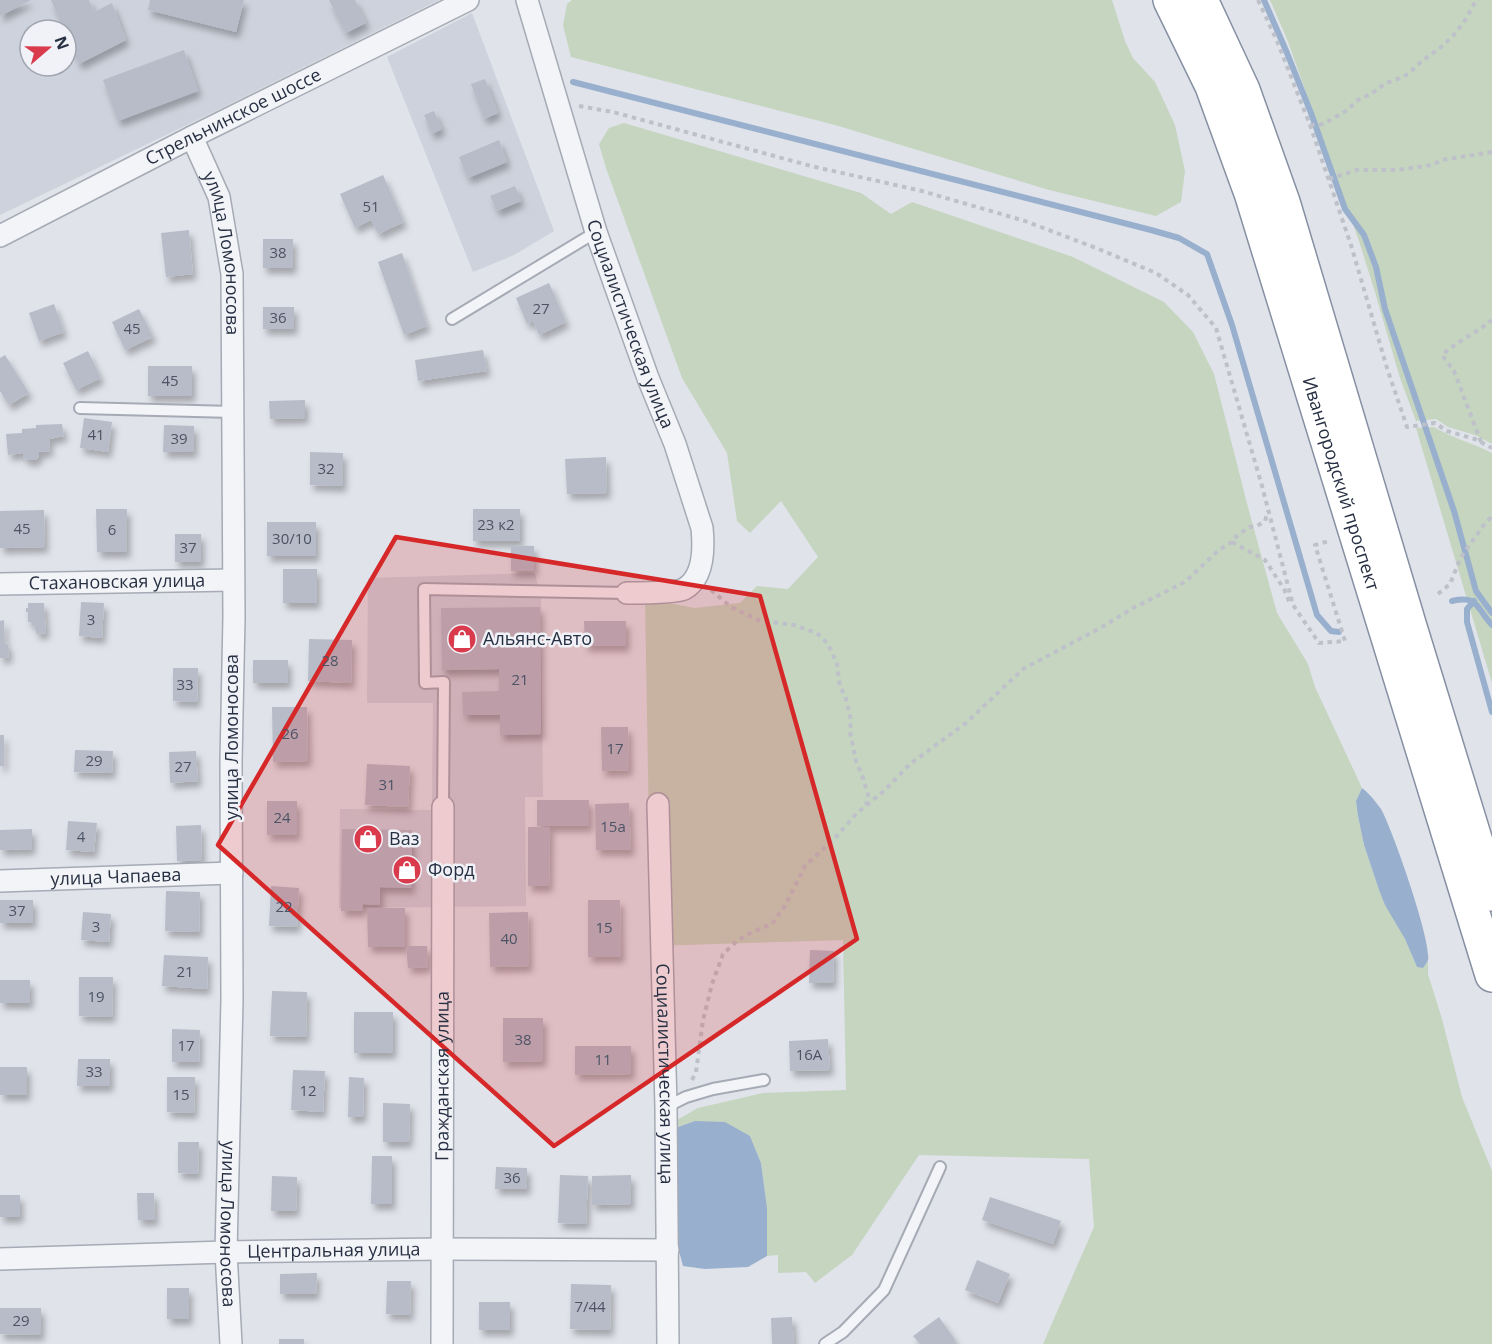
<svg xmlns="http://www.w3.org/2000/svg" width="1492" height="1344" font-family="'Open Sans',sans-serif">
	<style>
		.built { fill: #ced2dc; fill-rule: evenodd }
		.green { fill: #c5d5c0 }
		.water { fill: #98b0cd }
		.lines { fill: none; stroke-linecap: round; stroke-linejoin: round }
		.stream { stroke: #98b0cd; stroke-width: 6 }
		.building { fill: #b7bcc8; filter: url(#shadow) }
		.service-casing { stroke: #a5aab5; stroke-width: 14 }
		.minor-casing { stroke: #a5aab5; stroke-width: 24 }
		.trunk-casing { stroke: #8690a2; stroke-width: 36 }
		.path { stroke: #bec1c9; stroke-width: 4; stroke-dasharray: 4.5 4.5; stroke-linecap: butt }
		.service { stroke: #f3f4f8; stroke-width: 10 }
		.minor { stroke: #f3f4f8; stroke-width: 21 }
		.trunk { stroke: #fff; stroke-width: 33 }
		.marked { fill: #d62828; fill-opacity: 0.2; stroke: #d62828; stroke-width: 4.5; stroke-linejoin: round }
		.labels { text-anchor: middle; stroke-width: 5; stroke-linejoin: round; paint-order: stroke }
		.number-label { font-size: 15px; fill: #4b5364 }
		.street-label { font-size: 18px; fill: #273043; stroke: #f0f2f7 }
		.poi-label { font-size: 18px; fill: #273043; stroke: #f0f2f7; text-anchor: start }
	</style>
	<defs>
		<filter id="shadow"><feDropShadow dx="3.5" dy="6" stdDeviation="3" flood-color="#0004"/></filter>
	</defs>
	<rect width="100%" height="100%" fill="#e0e3ea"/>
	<path class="built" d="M0 0H439L220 109 0 215ZM30 30H66V66H30Z
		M472 13 554 231 514 255 473 272 387 57Z
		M535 573 541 598 543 797H525L526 906 339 908 340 809 432 810 433 703H367L368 578Z"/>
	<path class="green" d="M572 0H1112L1125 41 1133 58 1155 82 1175 125 1185 171 1181 202 1156 216 1049 190 835 125 571 57 563 25 567 4Z
		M1270 0H1492V444L1475 435 1448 427 1436 419 1416 421 1400 378 1374 289 1359 241 1287 39Z
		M624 123 861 193 891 214 912 202 1073 257 1164 302 1193 332 1214 374 1249 511 1277 613 1308 664 1315 687 1362 788 1356 801 1358 816 1364 845 1379 890 1405 939 1417 967 1423 968 1428 961V974L1442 1019 1462 1097 1492 1171V1344H1043L1094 1227 1089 1159 919 1155 852 1255 815 1283 806 1272 778 1273V1255L767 1256V1208L761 1163 750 1136 695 1121 678 1127 677 1120 698 1108 763 1093 846 1090 843 940 651 946 645 598 694 608 740 603 757 586 788 589 818 557 781 501 750 533 737 521 727 453 682 378 606 168 599 144 609 128Z
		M1434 427C1452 438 1473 443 1492 453V683L1416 428Z"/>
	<path class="water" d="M1362 788C1370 794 1375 801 1381 809 1392 828 1432 942 1428 960 1428 961 1424 967 1423 968L1417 967 1405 939 1385 905 1379 890 1364 845 1358 816 1356 801Z
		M695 1121 725 1122 750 1136 761 1163 767 1208V1256L748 1267 705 1269 683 1266 676 1240 674 1138 678 1127Z"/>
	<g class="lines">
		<path class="stream" d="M1264 0 1287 53 1311 113 1345 209 1364 235 1376 267 1385 309 1454 511 1476 591 1492 613
			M573 82 1151 230 1179 238 1207 254 1232 325 1317 615 1331 631 1339 632
			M1452 601C1479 595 1476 608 1492 625
			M1474 601 1467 609V622L1492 712"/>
	</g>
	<path class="building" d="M0 0H31L0 16Z
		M51 0H89L94 12 112 3 126 40 79 64 66 34V30H64Z
		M150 0H244L236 32 148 10Z
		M329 0H355L366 23 346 33Z
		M184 50 198 91 118 121 103 80Z
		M485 79 498 113 484 119 471 84Z
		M434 111 442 129 432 134 424 115Z
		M499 140 507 162 468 178 459 157Z
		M383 175 404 222 378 234 371 220 355 228 340 194Z
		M515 186 521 201 497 211 490 196Z
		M189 230 193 274 166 277 161 233Z
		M263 239H293V268H263Z
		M402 253 427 326 404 335 378 262Z
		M549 283 566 322 539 335 533 321 527 324 516 298Z
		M54 304 64 332 39 341 29 313Z
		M263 307H294V329H263Z
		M139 309 153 337 125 350 112 322Z
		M483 350 487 371 418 381 415 360Z
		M88 351 101 378 76 390 63 363Z
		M5 355 29 393 9 405 0 391V358Z
		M148 366H192V396H148Z
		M305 400V418L270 419 269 401Z
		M84 418 112 422 108 452 80 448Z
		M62 424 64 436 49 439 50 451 39 452V456L36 460H27L23 457V453L8 455 6 434 22 433V429L36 428V425Z
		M164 425 194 426V452H163Z
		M310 452 343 453V486L310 485Z
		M606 457 607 493 567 494 565 459Z
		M96 509H127V552H97Z
		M473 509H520V541H473Z
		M44 510 45 547 0 548V511Z
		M267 522H316V556H267Z
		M175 534H201V562H175Z
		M511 545 534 546V571H511Z
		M283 569H317V603H283Z
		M81 602 104 603 102 638 79 636Z
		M28 603H44L46 633 37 634 36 633 34 623 28 622V612H26V608H28Z
		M540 607 541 734 500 735V715H463L462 692 499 691V669L442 670 441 608Z
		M4 620 5 644 7 643 9 649 8 658H0V621Z
		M584 621H626V646H585Z
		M309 639 352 640 351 683 308 681Z
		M253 660H288V683H253Z
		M173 668H198L197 702 173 701Z
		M272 707H307L308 761 273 762Z
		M601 727H628L629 770 602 771Z
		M0 735H4V766H0Z
		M75 750 113 751 112 773 74 772Z
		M196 751 198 781 170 783 169 752Z
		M367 764 410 766 408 807 365 805Z
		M537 800H589V826H537Z
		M267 801H297V835H267Z
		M629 803 631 850H596L595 804Z
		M68 821 97 823 94 852 66 850Z
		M201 825 202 860 177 861 176 826Z
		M528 827H550L549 886H528Z
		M32 829V849L0 850V830Z
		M342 829 412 830 411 888 380 887V905L363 904V911H341Z
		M271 886 299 888 297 927 269 926Z
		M166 891 200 892 199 932 165 931Z
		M0 900H33V923H0Z
		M588 900H620L621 957H588Z
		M367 908H405V947H368Z
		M83 912 111 914 109 942 81 940Z
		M528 912 529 966 490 967 489 913Z
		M406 946H427L428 967 408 968Z
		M810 950 834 951 833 983H809Z
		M164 955 208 957 207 989 162 986Z
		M79 977H113L112 1017 79 1016Z
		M0 980H30V1003H0Z
		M272 991 307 992 306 1037 270 1036Z
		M354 1012H393V1053H354Z
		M503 1018H543V1061L503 1062Z
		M172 1029 200 1030 199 1062H172Z
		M828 1039 830 1070 790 1071 789 1041Z
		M575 1046H631V1074L575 1075Z
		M78 1059H110V1086H77Z
		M0 1067H27V1095H0Z
		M293 1070 325 1071 323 1112 291 1110Z
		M167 1077H195L194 1113 167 1112Z
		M349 1077 364 1078 363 1117H348Z
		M383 1103 410 1104 409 1142H383Z
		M178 1142H199L198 1174 178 1173Z
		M372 1156H392V1204H371Z
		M496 1167 527 1168V1189H495Z
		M560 1175 588 1176 586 1224 558 1223Z
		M631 1175V1204L592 1205V1176Z
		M272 1176 297 1177 296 1211H271Z
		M137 1193H154L155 1220H138Z
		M0 1195H20V1217H0Z
		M990 1197 1061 1221 1053 1244 982 1220Z
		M977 1260 1010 1274 998 1303 965 1290Z
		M317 1273 316 1294H280V1274Z
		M387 1281H411L410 1315 386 1314Z
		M571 1284 611 1285 610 1330 570 1329Z
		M167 1288H189V1319H167Z
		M479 1302H510V1330H479Z
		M0 1308H41V1335L0 1334Z
		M792 1317 794 1344H772L771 1318Z
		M939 1317 956 1341 952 1344H920L913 1336Z
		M279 1339H304V1344H279Z"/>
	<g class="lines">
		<g class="service-casing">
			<path id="service" d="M452 319 596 232
				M80 408 233 412
				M443 807 444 682 425 683 424 589 627 593
				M666 1107 686 1097 713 1089 764 1080
				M825 1344 843 1332 884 1290 940 1167"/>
		</g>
		<g class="minor-casing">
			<g id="minor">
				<path id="s1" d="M527 0 596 232 648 378 675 444 702 528C704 548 704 578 684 589 677 593 637 593 627 593"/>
				<path id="s2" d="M192 137 219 197 232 274 234 617 231 762 232 1000 226 1252 231 1344"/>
				<path id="s3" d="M0 236 192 137 468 0"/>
				<path id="s4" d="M0 584 233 580"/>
				<path id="s5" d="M658 804 666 1107 668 1344"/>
				<path id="s6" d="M0 881 232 873"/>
				<path id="s7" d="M0 1259 226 1252 441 1249 668 1250"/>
				<path id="s8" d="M442 1344 443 807"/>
			</g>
		</g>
		<g class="trunk-casing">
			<g id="trunk">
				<path id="s9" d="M1170 0 1212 86 1251 193 1492 975"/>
				<path d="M1201 0 1243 90 1283 202 1410 627 1492 894"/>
			</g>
		</g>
		<path class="path" d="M1258 0 1277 41 1310 125 1351 245 1387 368 1407 427 1435 423 1447 431 1475 439 1492 448
			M579 106 613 112 811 166 922 191 1025 221 1096 248 1156 273 1188 295 1216 328 1262 486 1293 605 1319 643 1345 641 1315 545 1329 541
			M1310 125H1319L1323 124 1346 111 1358 100 1371 94 1386 83 1398 79 1408 74 1421 62 1441 47 1453 36 1466 19 1474 4 1479 0
			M1329 179 1357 170H1397L1432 165 1442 160 1492 152
			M1481 442 1454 371 1442 355C1458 341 1476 333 1492 320
			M1232 542 1265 560 1284 589 1289 601 1291 604
			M711 590 731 607 758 620 794 625 817 633 828 644 837 664 840 687 845 695 849 711 851 720 850 732 856 761 863 778 868 795 866 805
			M1438 594 1450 584 1461 557 1483 526 1492 516
			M692 1080 696 1072 703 1020 712 984 723 954 737 941 752 932 772 924 785 906 805 866 835 838 857 813 884 791 910 764 966 723 1023 669 1102 627 1133 608 1185 582 1219 550 1232 542 1233 539 1249 527 1257 526 1265 521 1268 511"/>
		<use href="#service" class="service"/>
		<use href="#minor" class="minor"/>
		<use href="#trunk" class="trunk"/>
	</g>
	<path class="marked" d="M396 537 760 596 857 939 554 1146 218 845Z"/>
	<defs>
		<g id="shop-disc" transform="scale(1.5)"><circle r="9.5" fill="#d93b4d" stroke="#f0f2f7"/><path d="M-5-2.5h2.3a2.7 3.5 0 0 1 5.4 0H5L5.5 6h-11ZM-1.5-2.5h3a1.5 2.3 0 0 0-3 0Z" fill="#fff"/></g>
	</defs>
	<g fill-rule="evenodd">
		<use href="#shop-disc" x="462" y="639"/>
		<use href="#shop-disc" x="368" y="839"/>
		<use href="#shop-disc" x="407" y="870"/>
	</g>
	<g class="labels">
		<g class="number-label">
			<text x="371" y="212">51</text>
			<text x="278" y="258">38</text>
			<text x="541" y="314">27</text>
			<text x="278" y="323">36</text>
			<text x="132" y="334">45</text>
			<text x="170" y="386">45</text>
			<text x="96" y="440">41</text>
			<text x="179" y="444">39</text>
			<text x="326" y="474">32</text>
			<text x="496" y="530">23 к2</text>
			<text x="22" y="534">45</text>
			<text x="112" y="535">6</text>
			<text x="292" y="544">30/10</text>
			<text x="188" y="553">37</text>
			<text x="91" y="625">3</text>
			<text x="330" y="666">28</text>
			<text x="520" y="685">21</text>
			<text x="185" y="690">33</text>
			<text x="290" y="739">26</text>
			<text x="615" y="754">17</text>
			<text x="94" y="766">29</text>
			<text x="183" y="772">27</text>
			<text x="387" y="790">31</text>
			<text x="282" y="823">24</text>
			<text x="613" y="832">15а</text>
			<text x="81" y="842">4</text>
			<text x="284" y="912">22</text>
			<text x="17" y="916">37</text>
			<text x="96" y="932">3</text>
			<text x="604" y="933">15</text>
			<text x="509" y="944">40</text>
			<text x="185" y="977">21</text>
			<text x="96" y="1002">19</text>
			<text x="523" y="1045">38</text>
			<text x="186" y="1051">17</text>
			<text x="809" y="1060">16А</text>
			<text x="603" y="1065">11</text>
			<text x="94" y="1077">33</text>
			<text x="308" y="1096">12</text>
			<text x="181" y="1100">15</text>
			<text x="512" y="1183">36</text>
			<text x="590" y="1312">7/44</text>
			<text x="21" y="1326">29</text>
		</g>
		<g class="street-label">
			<text dy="6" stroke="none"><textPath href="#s3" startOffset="262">Стрельнинское шоссе</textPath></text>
			<text dy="6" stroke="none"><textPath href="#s2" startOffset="122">улица Ломоносова</textPath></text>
			<text dy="6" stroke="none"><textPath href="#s1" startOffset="340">Социалистическая улица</textPath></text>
			<text dy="6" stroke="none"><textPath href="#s9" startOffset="514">Ивангородский проспект</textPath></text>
			<text dy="6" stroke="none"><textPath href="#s4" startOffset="117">Стахановская улица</textPath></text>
			<text transform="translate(232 737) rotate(-90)" y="6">улица Ломоносова</text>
			<text dy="6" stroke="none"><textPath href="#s6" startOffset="116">улица Чапаева</textPath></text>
			<text dy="6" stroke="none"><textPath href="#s5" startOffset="270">Социалистическая улица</textPath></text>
			<text dy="6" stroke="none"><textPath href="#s8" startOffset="268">Гражданская улица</textPath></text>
			<text dy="6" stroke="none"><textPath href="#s2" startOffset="1094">улица Ломоносова</textPath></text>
			<text dy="6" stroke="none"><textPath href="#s7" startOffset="334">Центральная улица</textPath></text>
		</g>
		<g class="poi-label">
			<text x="483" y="645">Альянс-Авто</text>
			<text x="389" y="845">Ваз</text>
			<text x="428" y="876">Форд</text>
		</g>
	</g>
	<g transform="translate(48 48) rotate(70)"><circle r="28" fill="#f0f2f7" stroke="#a0a4af" stroke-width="1.5"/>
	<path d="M0-4.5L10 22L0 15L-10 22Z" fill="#d93b4d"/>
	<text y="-9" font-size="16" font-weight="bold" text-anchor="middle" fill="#273043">N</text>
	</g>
</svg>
